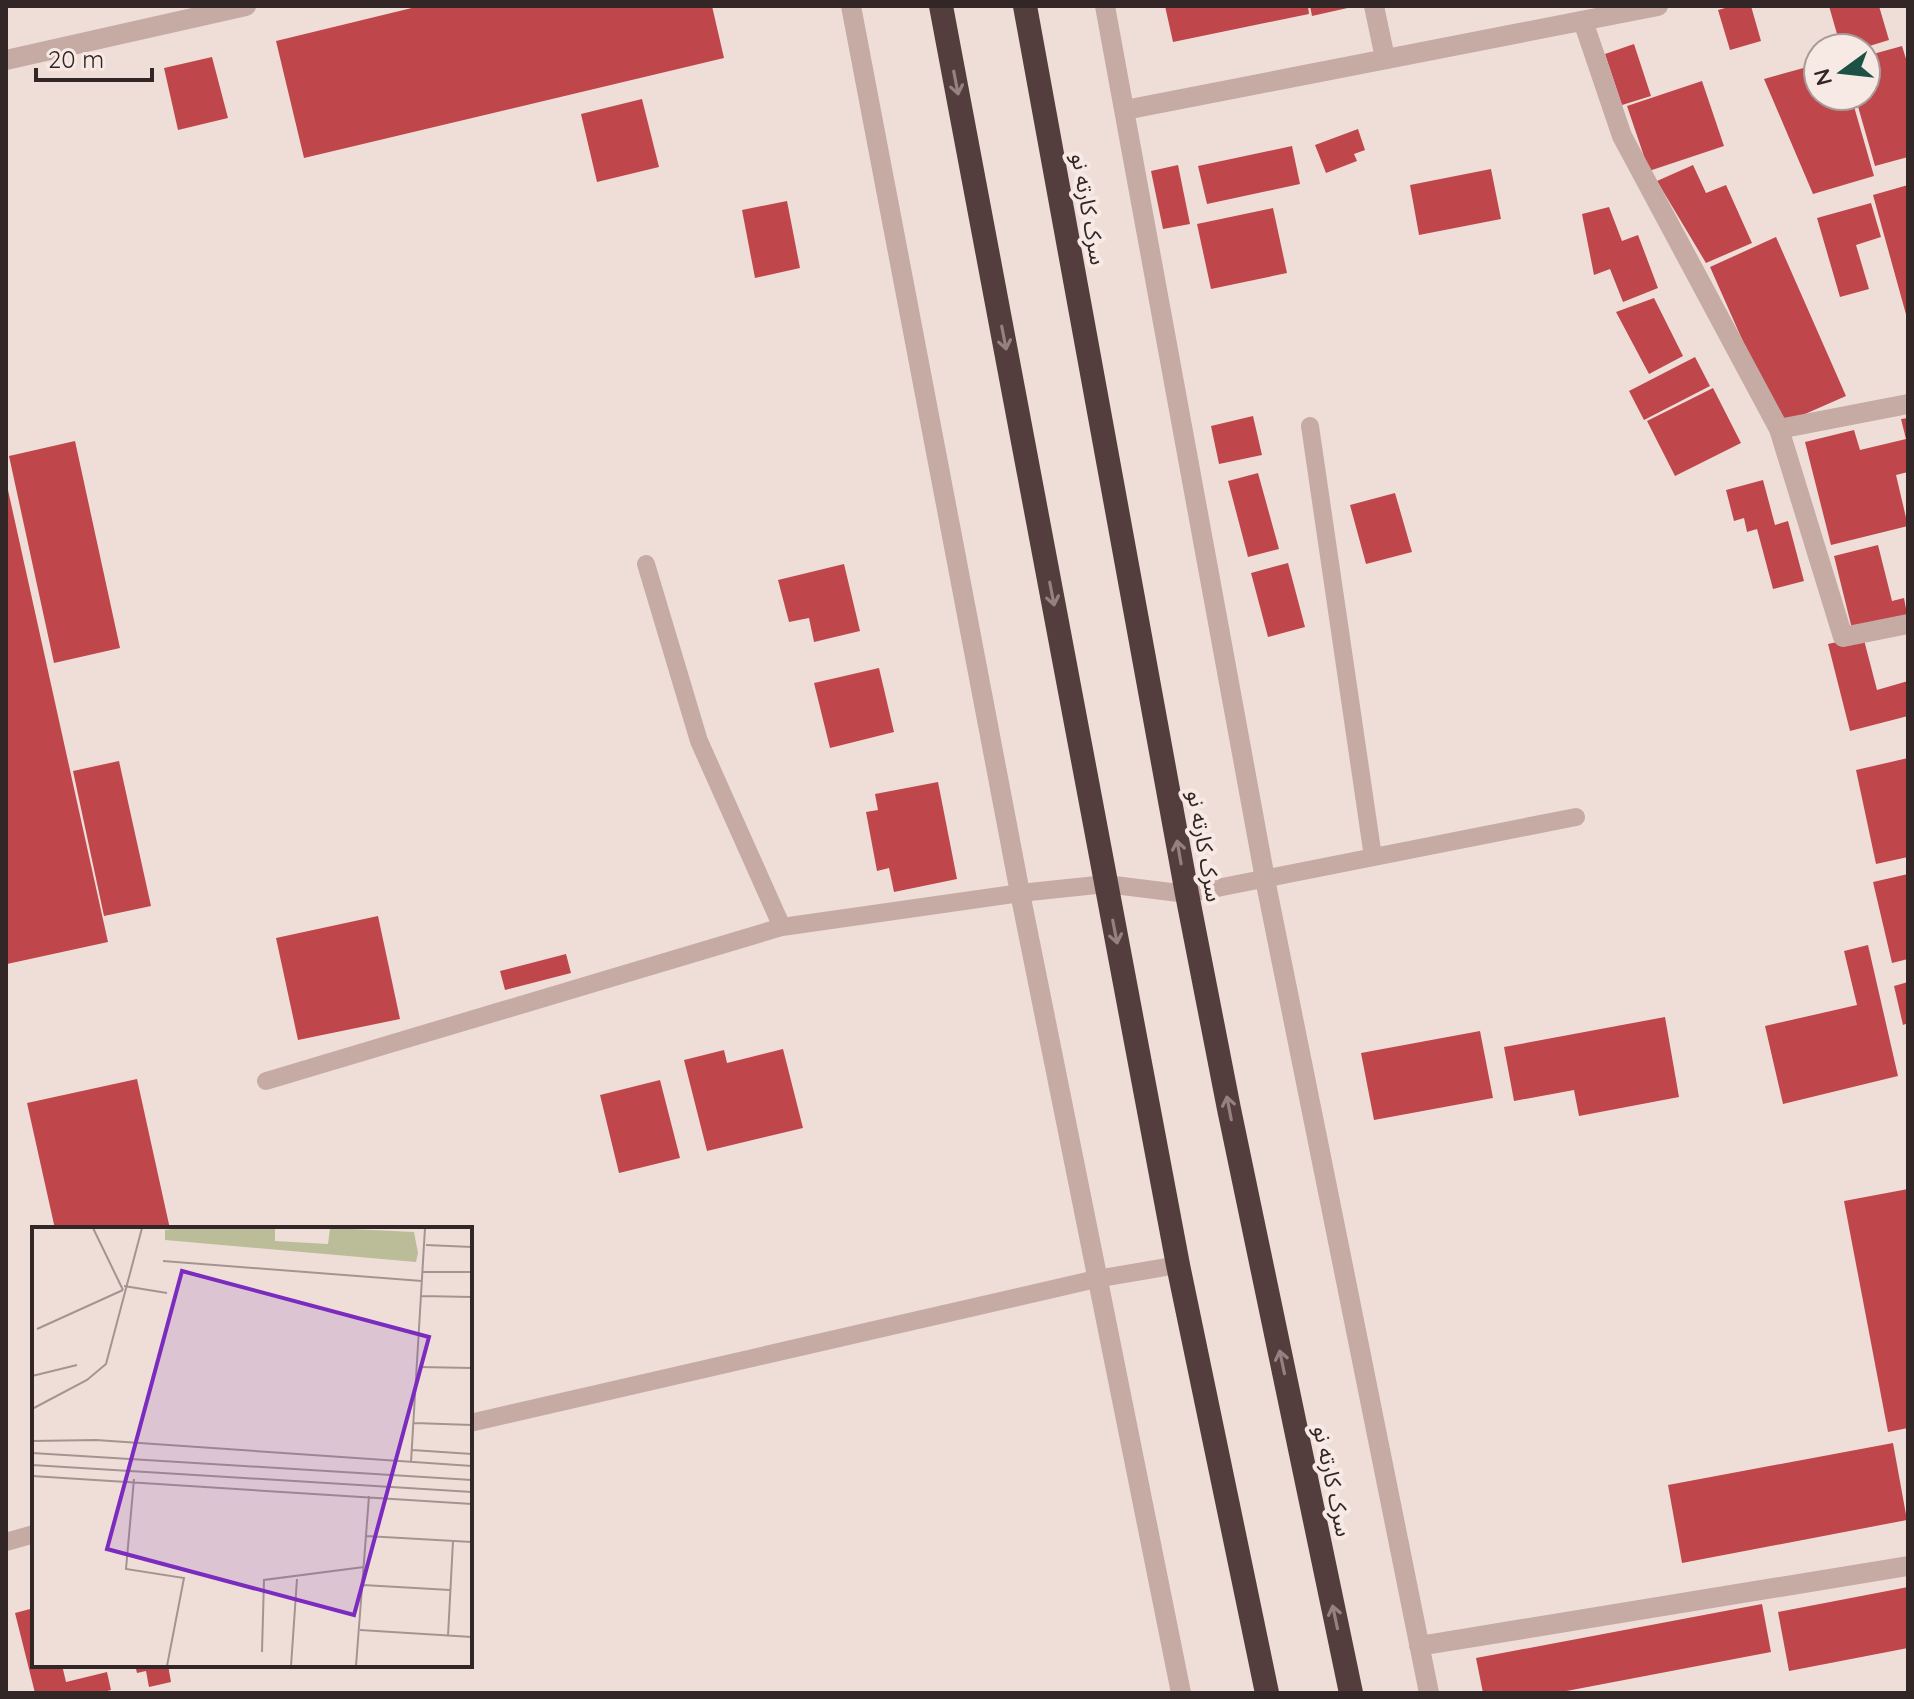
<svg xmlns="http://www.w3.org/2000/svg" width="1914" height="1699" font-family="Quicksand,'Noto Sans Arabic',sans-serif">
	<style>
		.building { fill: #bf474c }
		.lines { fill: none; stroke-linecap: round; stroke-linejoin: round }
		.lane { stroke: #c6aba5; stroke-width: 18 }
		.street { stroke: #c6aba5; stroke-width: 20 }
		.highway { stroke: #533e3d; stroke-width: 24 }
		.oneway { stroke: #958280 }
		.labels { text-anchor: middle; stroke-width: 8; stroke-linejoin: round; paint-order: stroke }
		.street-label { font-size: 22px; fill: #332626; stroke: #f7e9e4 }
		.inset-road { fill: none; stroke: #a49491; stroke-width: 2 }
		.view { fill: #7b2cbf; fill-opacity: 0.15; stroke: #7b2cbf; stroke-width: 4 }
		.inset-edge { fill: none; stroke: #332626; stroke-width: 4 }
	</style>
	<rect width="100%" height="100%" fill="#efded8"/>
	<path class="building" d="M420 6H712L724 58 304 158 276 41Z
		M1165 6H1308L1309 14 1173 42Z
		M1310 6H1352V7L1312 16Z
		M1732 6H1751L1761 41 1730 50 1718 10Z
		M1829 6H1879L1889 40 1863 48H1841Z
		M1634 44 1651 96 1622 105 1605 54Z
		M1902 46 1908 65V157L1875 166 1855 96H1866V56Z
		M212 57 228 118 178 130 164 68Z
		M1818 64V96H1851L1874 176 1813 194 1764 79Z
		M1702 81 1724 146 1649 171 1627 106Z
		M642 99 659 167 597 182 581 114Z
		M1358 129 1365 150 1354 154 1357 161 1326 173 1315 145Z
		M1292 146 1300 184 1207 204 1198 166Z
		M1178 165 1190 224 1163 229 1151 171Z
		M1693 165 1706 193 1726 185 1752 243 1706 263 1657 181Z
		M1491 169 1501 219 1419 235 1410 185Z
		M1908 185V318H1907L1873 195Z
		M787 201 800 268 755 278 742 210Z
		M1871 203 1881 237 1856 245 1869 289 1840 297 1817 218Z
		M1609 207 1622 241 1638 235 1658 288 1623 302 1610 269 1594 275 1582 214Z
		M1273 208 1287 273 1211 289 1197 224Z
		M1776 237 1846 396 1780 425 1710 267Z
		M1654 298 1683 356 1649 374 1616 312Z
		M1695 357 1710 386 1644 420 1629 391Z
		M1713 388 1741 443 1675 476 1647 421Z
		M1253 416 1262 455 1219 464 1211 426Z
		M1908 418V472L1896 475 1908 526 1831 545 1805 442 1854 430 1860 450 1906 439 1901 419Z
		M75 441 120 648 54 663 9 456Z
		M1258 473 1279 549 1248 557 1228 481Z
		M1763 480 1775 525 1788 521 1804 581 1773 589 1757 529 1747 532 1744 518 1734 521 1726 490Z
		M6 481 108 942 7 964 6 958Z
		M1395 493 1412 552 1366 564 1350 505Z
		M1878 545 1892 601 1904 598 1908 619 1853 633 1834 556Z
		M1288 563 1305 627 1268 637 1251 573Z
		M844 564 860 631 814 642 809 618 789 622 778 580Z
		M1863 636 1877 690 1908 681V716L1850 731 1828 644Z
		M879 668 894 732 830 748 814 683Z
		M1908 758V857L1876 864 1856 770Z
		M119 761 151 906 104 916 73 771Z
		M938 782 957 879 894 892 889 868 877 871 866 812 878 810 875 794Z
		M1908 874V959L1892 963 1873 882Z
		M378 916 400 1019 298 1040 276 938Z
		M1868 945 1898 1076 1783 1104 1765 1026 1857 1005 1844 951Z
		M566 954 571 973 505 990 500 971Z
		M1908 982V1023L1903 1025 1894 986Z
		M1665 1017 1679 1097 1579 1116 1574 1090 1514 1101 1504 1047Z
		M1480 1031 1493 1098 1374 1120 1361 1053Z
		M783 1049 803 1128 707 1151 684 1060 724 1050 727 1063Z
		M137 1079 170 1229H55L27 1103Z
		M660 1080 680 1158 619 1173 600 1095Z
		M1908 1189V1428L1888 1432 1844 1201Z
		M1893 1443 1907 1520 1682 1563 1668 1485Z
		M1908 1587V1648L1789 1671 1778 1612Z
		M1762 1604 1771 1652 1556 1693H1483L1476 1658Z
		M34 1608V1665H62L66 1682 107 1672 111 1690 99 1693H35L15 1613Z
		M135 1665H168L171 1682 149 1687 146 1671 137 1673Z"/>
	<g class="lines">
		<path class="lane" d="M1310 426 1373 857
			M646 564 699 741 782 927
			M266 1081 782 927 1020 893 1106 884 1187 894 1576 817
			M470 1423 1096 1279 1178 1265
			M6 1542 34 1534"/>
		<path class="street" d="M851 6 1020 893 1181 1693
			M1105 6 1265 879 1429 1693
			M1374 6 1385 58
			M1583 21 1622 136 1779 429 1843 637 1908 624
			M6 60 246 6
			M1125 110 1658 6
			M1779 429 1908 404
			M1419 1646 1908 1566"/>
		<path class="highway" d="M941 6 1178 1265 1267 1693
			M1025 6 1187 894 1229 1109 1351 1693"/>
	</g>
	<defs><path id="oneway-shaft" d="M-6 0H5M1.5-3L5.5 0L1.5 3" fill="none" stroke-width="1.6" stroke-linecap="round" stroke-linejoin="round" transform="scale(2)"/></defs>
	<g class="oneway">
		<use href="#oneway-shaft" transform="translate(956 83) rotate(79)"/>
		<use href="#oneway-shaft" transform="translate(1004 338) rotate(79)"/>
		<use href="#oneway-shaft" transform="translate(1052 594) rotate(79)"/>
		<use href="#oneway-shaft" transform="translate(1179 852) rotate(-100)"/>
		<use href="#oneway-shaft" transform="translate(1115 932) rotate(79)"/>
		<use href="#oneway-shaft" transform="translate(1229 1108) rotate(-101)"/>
		<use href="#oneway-shaft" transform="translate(1282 1362) rotate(-102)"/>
		<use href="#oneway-shaft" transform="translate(1335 1617) rotate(-102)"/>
	</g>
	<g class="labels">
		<g class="street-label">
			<text transform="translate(1089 209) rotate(80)" y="8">سرک کارته نو</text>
			<text transform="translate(1205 846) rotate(80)" y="8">سرک کارته نو</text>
			<text transform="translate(1333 1481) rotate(78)" y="8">سرک کارته نو</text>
		</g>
	</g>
	<g transform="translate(32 1227)">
		<rect width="440" height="440" fill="#efded8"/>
		<path d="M147 1H243V14L296 17 298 1 382 5 386 26 384 35 133 13V3Z" fill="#bbbd99"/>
		<path class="inset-road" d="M61 1 91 63M394 18 440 20M131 34 390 54M391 45H440M92 59 135 66M389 69 440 70M5 102 91 63M387 140 440 141M0 149 45 138M0 182 55 153 74 137 110 1M382 196 440 198M0 214 64 213 440 239M380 223 440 227M0 226 440 253M379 235 393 1M0 238 440 265M0 249 440 277M102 252 94 342 152 351 135 439M334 309 440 315M331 358 418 363M328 403 440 410M416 409 421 314M230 425 232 353 332 340M259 439 265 352M324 439 337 269"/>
		<path class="view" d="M150 44 397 110 322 388 75 322Z"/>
		<rect width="440" height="440" class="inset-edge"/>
	</g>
	<rect width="1914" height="1699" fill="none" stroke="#332626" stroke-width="16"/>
	<g transform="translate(1842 72) rotate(255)"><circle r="38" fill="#f7e9e4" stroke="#a99b98" stroke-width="2"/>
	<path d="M0-6L14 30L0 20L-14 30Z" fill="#1e5146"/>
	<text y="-12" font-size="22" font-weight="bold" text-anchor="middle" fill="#332626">N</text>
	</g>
	<path d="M36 68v12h116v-12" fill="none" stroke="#332626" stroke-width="4"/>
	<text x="48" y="68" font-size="24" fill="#332626" stroke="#f7e9e4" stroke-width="6" paint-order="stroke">20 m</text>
</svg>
